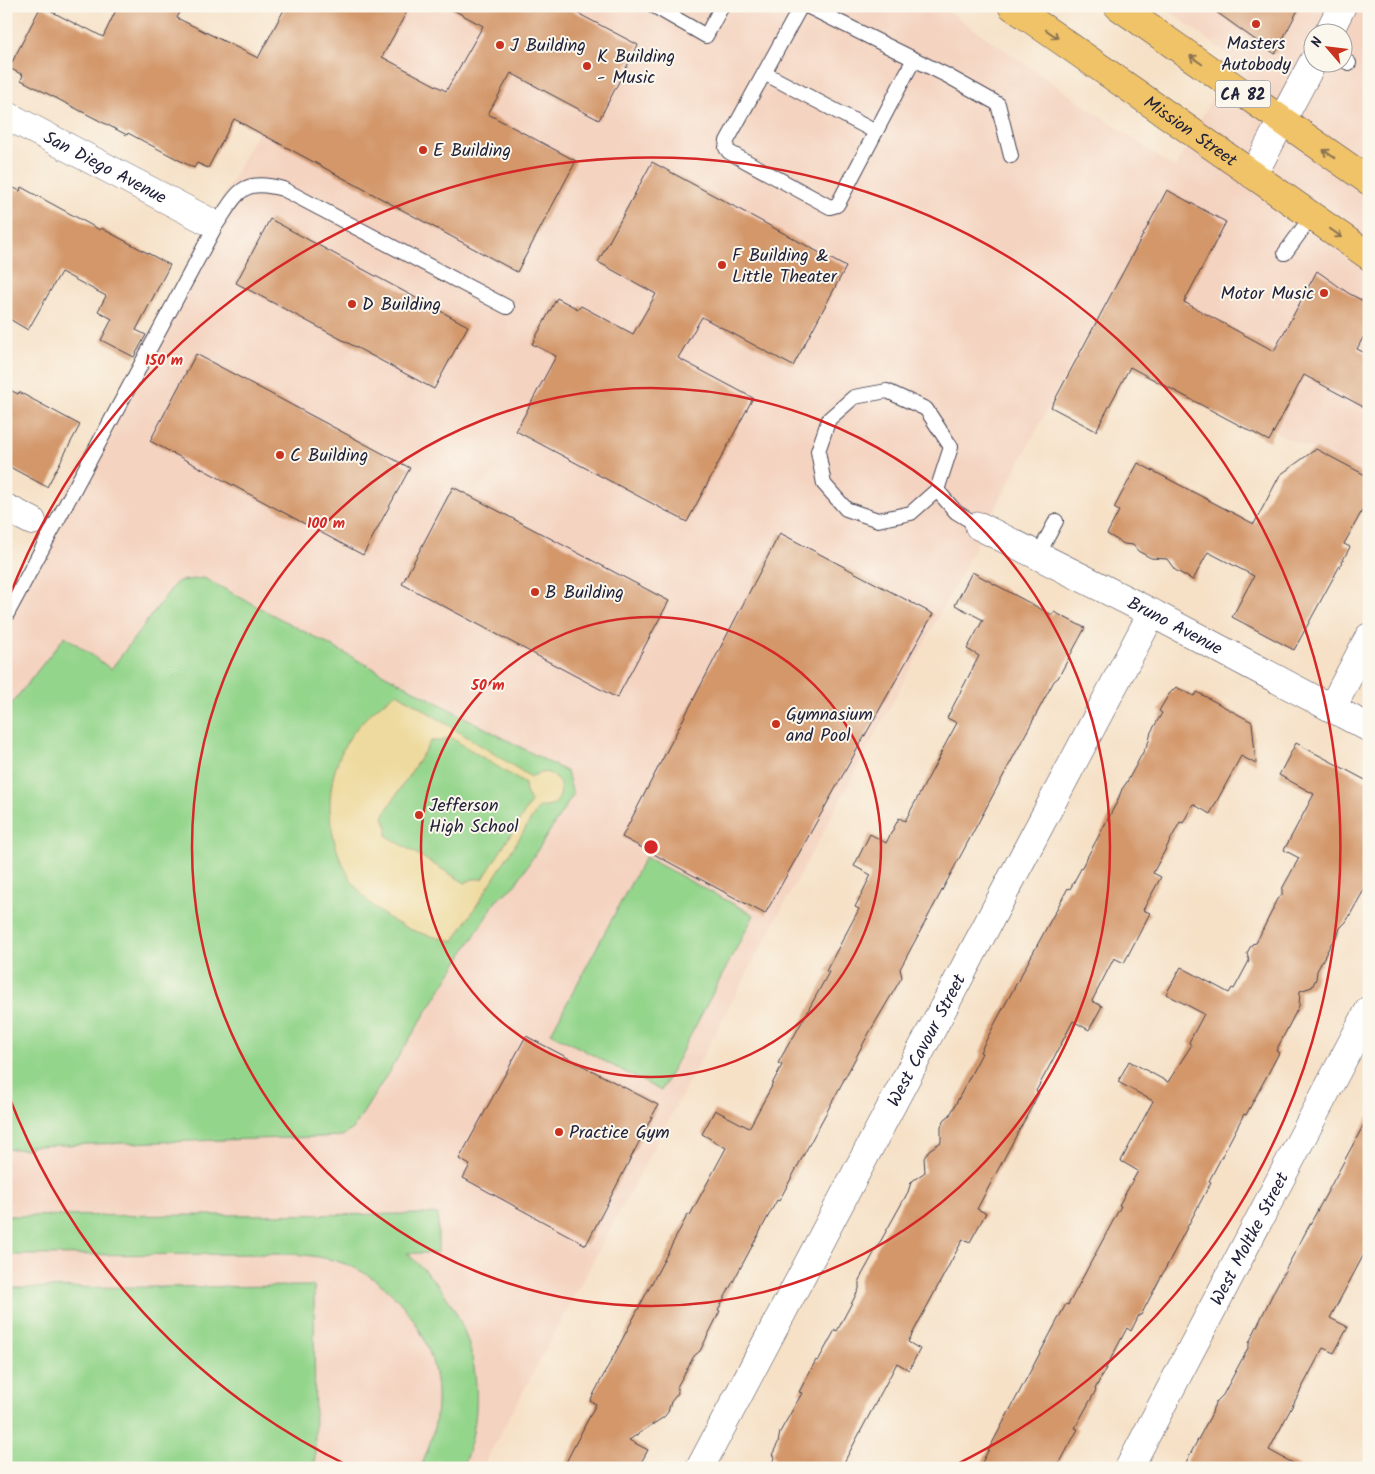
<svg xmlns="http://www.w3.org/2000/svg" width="1375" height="1474" font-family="Kalam,sans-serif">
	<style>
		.built { fill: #f4d3c0; fill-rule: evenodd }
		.green { fill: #94d58c; stroke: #5b7c64 }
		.sand { fill: #eeda9e; stroke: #887e6c; fill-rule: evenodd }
		.building { fill: #d3976b }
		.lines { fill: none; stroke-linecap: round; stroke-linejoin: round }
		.lane-casing { stroke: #423f50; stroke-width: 16 }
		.street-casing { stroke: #423f50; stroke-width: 29 }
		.primary-casing { stroke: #423f50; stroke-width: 29 }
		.lane { stroke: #fff; stroke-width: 14 }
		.street { stroke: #fff; stroke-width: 28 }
		.primary { stroke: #f0c369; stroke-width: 28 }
		.oneway { stroke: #897252 }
		.ring { fill: none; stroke: #d62828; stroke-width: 2.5 }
		.poi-dot { fill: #c8321e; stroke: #fbf7ec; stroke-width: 2 }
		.labels { text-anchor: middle; stroke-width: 4; stroke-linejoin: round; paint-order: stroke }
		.shield { fill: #fbf7ec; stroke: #636270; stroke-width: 1 }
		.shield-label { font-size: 16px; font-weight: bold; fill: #22223b }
		.poi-label { font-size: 18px; fill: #22223b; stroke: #fbf7ec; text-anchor: start }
		.street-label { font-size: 18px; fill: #22223b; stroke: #fbf7ec }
		.centre { fill: #d62828; stroke: #fbf7ec; stroke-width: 2.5 }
		.ring-label { font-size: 15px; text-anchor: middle; font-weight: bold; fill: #d62828; stroke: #fbf7ec; stroke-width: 4; stroke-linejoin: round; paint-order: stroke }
	</style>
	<rect width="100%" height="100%" fill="#fbf7ec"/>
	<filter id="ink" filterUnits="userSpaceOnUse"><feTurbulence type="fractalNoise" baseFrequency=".02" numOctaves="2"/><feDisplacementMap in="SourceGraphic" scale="10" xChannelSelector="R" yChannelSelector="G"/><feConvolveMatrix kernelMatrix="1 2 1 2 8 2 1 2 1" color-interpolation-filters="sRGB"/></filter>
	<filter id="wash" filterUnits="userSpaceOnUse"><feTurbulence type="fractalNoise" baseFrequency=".0096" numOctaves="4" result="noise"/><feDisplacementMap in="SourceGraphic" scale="20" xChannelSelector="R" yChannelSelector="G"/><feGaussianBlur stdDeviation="1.12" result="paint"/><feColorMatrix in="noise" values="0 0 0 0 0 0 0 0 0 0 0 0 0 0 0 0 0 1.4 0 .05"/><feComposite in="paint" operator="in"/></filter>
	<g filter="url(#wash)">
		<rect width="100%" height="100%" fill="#f6e1c7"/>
		<path class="built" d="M325 6H941L1175 168 1233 58 1162 6H1369V476L1274 432 1269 441 1083 342 921 649 482 1468H6V602ZM1312 32H1342V62H1312Z"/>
		<path class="green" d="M204 578 567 772 573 795 515 885 496 901 353 1129 342 1136 321 1137 29 1146V1149H6V711L65 636 111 669 174 585 179 581Z
			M645 857 754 915 661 1091 551 1033Z
			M438 1214V1253H407C419 1265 431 1276 441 1289 479 1340 487 1410 462 1468H420C426 1457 430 1444 433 1432 449 1367 417 1301 359 1270 338 1259 316 1256 293 1254L6 1255V1216Z
			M314 1286 315 1468H6V1288Z"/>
		<path class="sand" d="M397 693 531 777C563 757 574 811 539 807L454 941C433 937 412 932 393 921 331 884 311 797 350 737 363 718 379 705 397 693ZM450 737 525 784 526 792 531 802 483 879H473L465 883 387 836V826L383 817 386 811 431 741H441Z"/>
		<g id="blocks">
			<path class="building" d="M41 6 85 29 86 28 103 37 118 6H183L177 18 258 58 286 6H410L382 57 446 91 483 26 446 6H564L638 45 599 120 511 73 488 114 576 161 517 272 234 119 208 168 197 163 194 168 128 133 127 135 21 80 23 75 9 68Z
				M1208 6H1300L1275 54Z
				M652 162 846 267 793 366 702 317 678 358 753 398 687 522 516 431 556 356 532 344 557 298 578 309 581 306 633 334 656 294 598 262Z
				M6 184 20 191 21 187 100 230 101 228 170 265 136 330 146 335 134 357 101 340 112 319 98 311 106 296 61 272 28 330 6 317Z
				M1167 190 1226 222 1184 302 1274 351 1317 271 1348 293 1369 304V326L1357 349 1369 355V410L1304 375 1269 441 1130 367 1096 431 1051 407Z
				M270 219 468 326 434 389 236 283Z
				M196 354 410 468 363 555 150 441Z
				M6 388 18 394 19 392 80 425 47 487 6 465Z
				M1316 449 1369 477V498L1344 544 1350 547 1294 650 1232 617 1254 576 1208 552 1193 580 1175 570 1167 559 1151 558 1138 551 1133 545 1124 544 1107 534 1119 511 1114 508 1138 463 1254 524 1280 475Z
				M453 487 669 601 617 698 402 584Z
				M780 533 933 614 765 914 622 837Z
				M972 572 1052 615 1054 612 1085 628 1058 678 1054 681 900 969 902 977 869 1033 779 1201 777 1200 735 1278 718 1310 720 1311 700 1351 694 1356 677 1387 678 1393 671 1402 668 1412 664 1417 629 1440 648 1450 638 1468H563L596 1404 590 1401 688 1214 690 1215 726 1148 702 1134 715 1110 749 1128 772 1086H771L782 1065 778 1063 792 1038H793L829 972 826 971 859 909 855 907 871 875 854 866 870 834 886 843 899 818 905 821 941 754H940L957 723 947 718 979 656 967 649 983 620 955 605Z
				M1176 687 1194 696 1197 692 1252 722 1256 764 1241 756 1210 814 1193 804 1183 823 1180 822 1153 873 1161 877 1143 910 1150 913 1124 963 1114 958 1092 1001 1102 1006 1089 1030 1073 1021 1049 1067 1036 1091 1039 1093 977 1209 986 1213 970 1242 963 1239 908 1342 920 1349 909 1370 897 1363 841 1468H769L775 1457 772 1455 778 1443 780 1432 802 1393 799 1392 816 1360 818 1361 835 1330 837 1331 859 1289V1280L908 1192 911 1182 925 1172 924 1158 929 1150 941 1142V1126L945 1119 950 1115 982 1053 980 1052 993 1027 1068 888 1070 889 1117 802 1122 789 1127 782 1149 741 1151 732 1162 713 1159 711 1169 694Z
				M1296 743 1369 782V881L1346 922 1340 928 1337 938 1332 942 1317 971 1316 979 1312 987 1300 991 1299 1006 1276 1051 1279 1053 1246 1115 1244 1114 1209 1181 1211 1182 1141 1315H1139L1131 1331 1127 1328 1095 1389 1096 1390 1075 1428 1078 1429 1057 1468H979L1066 1304 1068 1305 1121 1206 1119 1205 1138 1171 1121 1161 1153 1101 1118 1082 1129 1061 1168 1082 1191 1046 1189 1042 1204 1014 1166 994 1181 967 1229 993 1232 988 1234 989 1249 961 1247 953 1252 944 1256 943 1273 909V907L1277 899 1282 895V889L1299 858 1284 850 1314 794 1279 775Z
				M526 1036 658 1105 586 1245 463 1178 470 1165 459 1159Z
				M1369 1115V1245L1330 1318 1348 1327 1334 1353 1323 1348 1269 1450 1302 1468H1183L1212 1413 1213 1408 1216 1402 1223 1395 1249 1346V1343L1275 1289Z"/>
		</g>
	</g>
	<g filter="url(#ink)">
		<use href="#blocks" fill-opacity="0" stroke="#423f50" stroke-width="1"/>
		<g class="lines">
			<g class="lane-casing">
				<path id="lane" d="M654 6 706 36 722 6
					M801 6 727 141 726 148 729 152 830 207 837 205 840 200 914 59
					M807 6 946 75 998 104 1011 156
					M1342 60 1349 63
					M764 73 876 132
					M209 221 216 225C238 193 241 177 283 189L507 307
					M1285 253 1312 216
					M887 391 926 409 951 447 937 490 911 513 878 520 846 509 824 484 818 451 829 419 854 397Z
					M937 490 956 512 979 526
					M1038 555 1056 521
					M6 616 216 225"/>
			</g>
			<g class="street-casing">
				<g id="street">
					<path d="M1329 32 1342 6"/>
					<path id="s1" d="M6 115 206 220"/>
					<path d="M1253 175 1313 62"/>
					<path d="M6 508 32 521"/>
					<path id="s2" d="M979 526 1152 613 1369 728"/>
					<path d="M1332 708 1369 637"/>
					<path id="s3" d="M700 1468 1152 613"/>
					<path id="s4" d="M1129 1468 1369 1010"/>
				</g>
			</g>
			<g class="primary-casing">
				<g id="primary">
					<path id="s5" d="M1012 6 1369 256"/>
					<path d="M1118 6 1369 181"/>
				</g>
			</g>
			<use href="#lane" class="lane"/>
			<use href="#street" class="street"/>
			<use href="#primary" class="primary"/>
		</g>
		<defs><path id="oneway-shaft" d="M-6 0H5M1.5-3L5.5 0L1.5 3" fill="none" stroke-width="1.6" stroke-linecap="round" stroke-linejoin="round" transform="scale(1.25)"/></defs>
		<g class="oneway">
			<use href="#oneway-shaft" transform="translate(1052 34) rotate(35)"/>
			<use href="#oneway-shaft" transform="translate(1196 60) rotate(-145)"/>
			<use href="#oneway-shaft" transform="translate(1329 154) rotate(-145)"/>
			<use href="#oneway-shaft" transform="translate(1336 233) rotate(35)"/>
		</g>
	</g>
	<g class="ring">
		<circle cx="651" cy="847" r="230"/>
		<circle cx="651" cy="847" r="459"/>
		<path d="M349 1466A689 689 0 0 1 8 1094M8 600A689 689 0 1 1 953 1466"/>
	</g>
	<g class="poi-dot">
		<circle cx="1256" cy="24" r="5"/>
		<circle cx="500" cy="45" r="5"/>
		<circle cx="587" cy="66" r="5"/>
		<circle cx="423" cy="150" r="5"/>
		<circle cx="722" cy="265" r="5"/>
		<circle cx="1324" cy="293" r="5"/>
		<circle cx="352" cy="304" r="5"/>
		<circle cx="280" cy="455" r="5"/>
		<circle cx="535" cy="592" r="5"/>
		<circle cx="776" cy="724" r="5"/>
		<circle cx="419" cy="815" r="5"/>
		<circle cx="559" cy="1132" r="5"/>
	</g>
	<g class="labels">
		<rect class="shield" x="1215.5" y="80.5" width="55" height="27" rx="4"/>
		<g class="shield-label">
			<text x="1243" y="100">CA 82</text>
		</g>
		<g class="poi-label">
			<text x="1256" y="49" text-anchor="middle">Masters<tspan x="1256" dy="21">Autobody</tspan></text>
			<text x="510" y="51">J Building</text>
			<text x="597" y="62">K Building<tspan x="597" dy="21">- Music</tspan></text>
			<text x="433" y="156">E Building</text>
			<text x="732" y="261">F Building &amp;<tspan x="732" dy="21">Little Theater</tspan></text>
			<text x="1314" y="299" text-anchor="end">Motor Music</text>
			<text x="362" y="310">D Building</text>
			<text x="290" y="461">C Building</text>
			<text x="545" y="598">B Building</text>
			<text x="786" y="720">Gymnasium<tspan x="786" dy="21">and Pool</tspan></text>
			<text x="429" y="811">Jefferson<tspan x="429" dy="21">High School</tspan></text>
			<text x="569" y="1138">Practice Gym</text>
		</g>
		<g class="street-label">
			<text dy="6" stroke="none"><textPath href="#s5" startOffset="218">Mission Street</textPath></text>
			<text dy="6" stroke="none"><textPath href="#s1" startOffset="112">San Diego Avenue</textPath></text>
			<text dy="6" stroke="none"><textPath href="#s2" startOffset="220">Bruno Avenue</textPath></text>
			<text dy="6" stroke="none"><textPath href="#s3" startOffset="484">West Cavour Street</textPath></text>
			<text dy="6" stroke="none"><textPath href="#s4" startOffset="259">West Moltke Street</textPath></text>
		</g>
	</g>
	<circle cx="651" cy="847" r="8" class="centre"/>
	<g class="ring-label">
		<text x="164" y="365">150 m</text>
		<text x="326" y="528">100 m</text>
		<text x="488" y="690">50 m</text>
	</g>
	<rect width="1375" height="1474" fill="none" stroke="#fbf7ec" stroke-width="25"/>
	<g transform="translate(1328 48) rotate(298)"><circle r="24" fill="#fbf7ec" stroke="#a4a2a5"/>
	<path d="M0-4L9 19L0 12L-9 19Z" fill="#c8321e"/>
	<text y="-8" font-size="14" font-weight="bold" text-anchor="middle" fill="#22223b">N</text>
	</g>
</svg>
